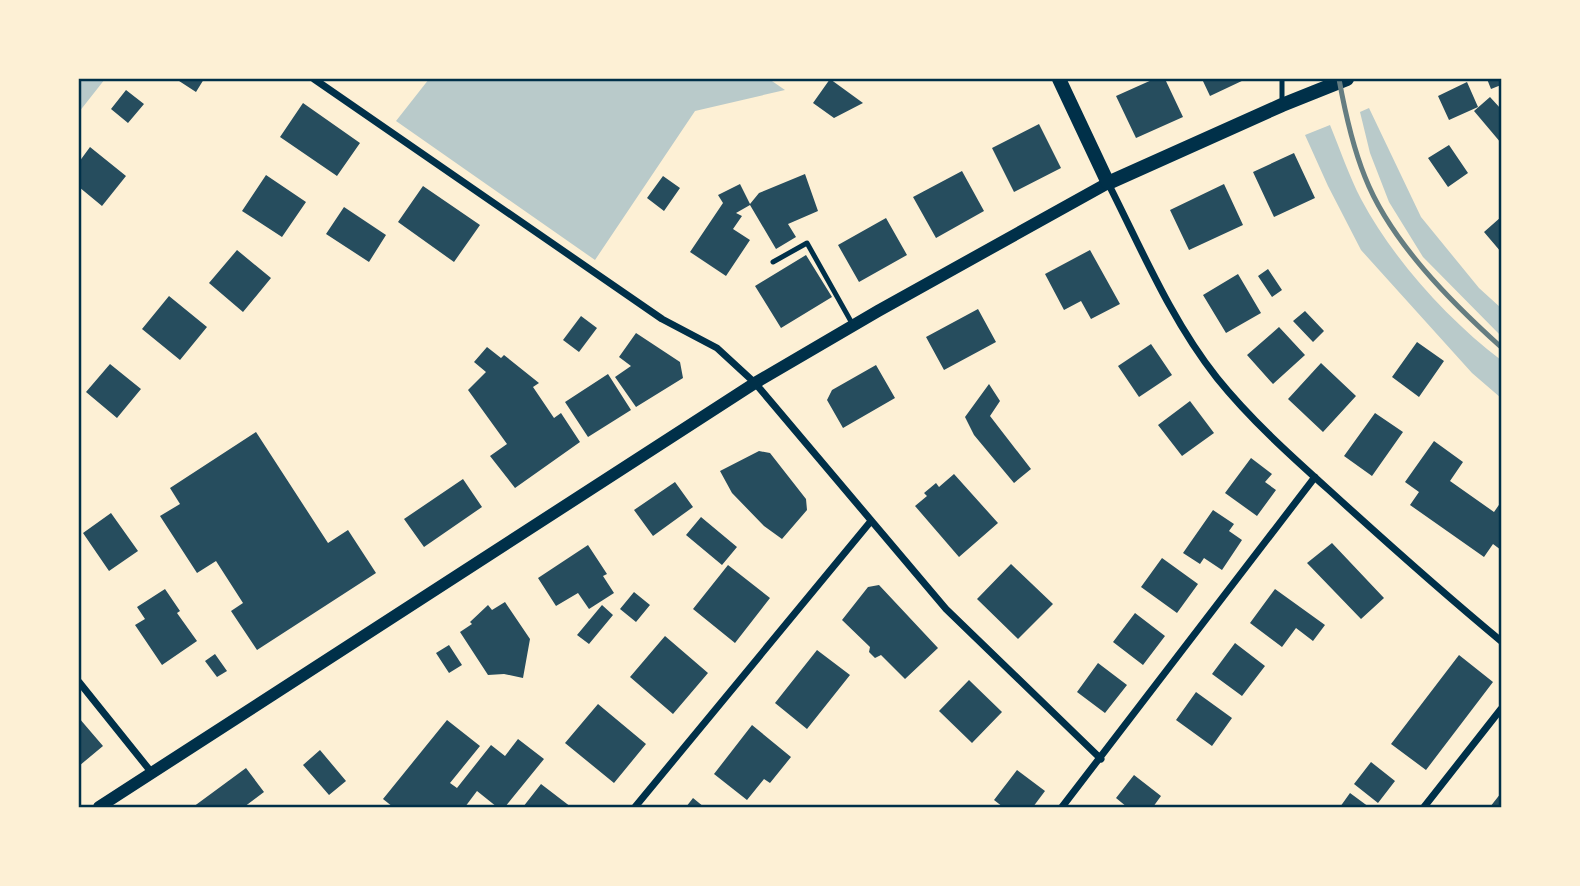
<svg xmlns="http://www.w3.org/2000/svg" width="1580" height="886" font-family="Commissioner,sans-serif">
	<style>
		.green { fill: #b9caca }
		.building { fill: #264d5e }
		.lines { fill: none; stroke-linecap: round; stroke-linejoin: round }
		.service { stroke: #003049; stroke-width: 5 }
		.minor { stroke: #003049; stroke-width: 7 }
		.tertiary { stroke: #003049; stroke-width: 12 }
		.secondary { stroke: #003049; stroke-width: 14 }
		.rail { stroke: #657d81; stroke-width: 5 }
		.neatline { fill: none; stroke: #003049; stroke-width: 2.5 }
	</style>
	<rect width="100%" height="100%" fill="#fdf0d5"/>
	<path class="green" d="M79 79H105L79 112Z
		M429 79H769L785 90 695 111 595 260 396 121Z
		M1369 108 1421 217 1479 288 1501 308V336L1423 257 1389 202 1370 153 1360 112Z
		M1330 125C1340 149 1349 176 1361 199 1393 259 1447 319 1501 360V398L1472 373 1361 250 1328 186 1305 135Z"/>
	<path class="building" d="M176 79H204L196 92Z
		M830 79 863 103 834 118 813 103Z
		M1154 79H1165L1183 117 1136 138 1116 96Z
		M1202 79H1246L1210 96Z
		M1487 79H1501V85L1491 89Z
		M1467 82 1478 107 1449 120 1438 96Z
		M126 90 144 104 128 123 111 109Z
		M1490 97 1501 109V143L1474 111Z
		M303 103 360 143 337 176 280 137Z
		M1039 124 1061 168 1014 192 992 148Z
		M1449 145 1468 173 1448 187 1428 158Z
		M90 147 126 176 102 206 79 187V162Z
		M1294 153 1315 198 1274 217 1253 172Z
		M962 171 984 211 936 238 913 197Z
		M805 174 818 211 788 224 796 237 776 249 750 205 736 213 742 216 733 229 750 240 726 276 690 252 723 203 718 195 740 184 750 204 759 193Z
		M266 175 306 202 282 237 242 211Z
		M663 176 680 188 664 211 647 198Z
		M1224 184 1243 225 1189 250 1170 210Z
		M423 186 480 225 454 262 398 222Z
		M344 207 386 235 369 262 326 234Z
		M1501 217V252L1484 232Z
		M886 218 907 255 859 282 838 245Z
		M237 250 271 278 243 312 209 283Z
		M1090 250 1120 304 1091 319 1081 301 1064 310 1045 274Z
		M806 255 832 297 781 328 755 286Z
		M1268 269 1282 290 1272 297 1258 276Z
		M1238 274 1261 313 1226 333 1203 295Z
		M169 296 207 327 180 360 142 329Z
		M978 309 996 342 944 370 926 337Z
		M1305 311 1324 331 1313 342 1293 321Z
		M581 316 597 328 579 352 563 340Z
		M1279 327 1305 355 1273 384 1247 355Z
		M636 333 680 362 683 378 636 407 615 377 631 366 619 357Z
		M1417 342 1444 361 1419 397 1392 377Z
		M1151 344 1172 375 1139 397 1118 366Z
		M487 347 501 358 504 355 539 383 533 387 554 418 561 413 580 442 515 488 490 456 507 444 468 390 486 372 474 362Z
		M1321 363 1356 396 1323 432 1288 399Z
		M110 364 141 389 117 418 86 392Z
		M876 365 895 398 843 428 827 400 832 390Z
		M608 374 631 410 588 437 565 402Z
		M989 384 1000 401 990 416 1031 469 1014 483 974 435 965 417Z
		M1190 401 1214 433 1182 456 1158 425Z
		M1375 413 1403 432 1372 476 1344 456Z
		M256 432 328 543 348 530 376 573 257 650 231 611 243 603 216 561 197 573 160 516 180 504 170 488Z
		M1434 441 1463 462 1450 481 1494 512 1501 502V550L1493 544 1484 557 1410 505 1419 492 1405 482Z
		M759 451 770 453 806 499 807 510 782 539 764 526 732 493 720 471Z
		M1251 458 1272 474 1265 482 1276 490 1257 516 1225 493Z
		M954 474 998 523 959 557 915 506 927 496 924 493 936 483 939 487Z
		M463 479 482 507 424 547 404 519Z
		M675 482 693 507 653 536 634 510Z
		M1213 510 1234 524 1229 531 1242 540 1222 570 1204 558 1200 564 1183 553Z
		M111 513 138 551 109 571 83 533Z
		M701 517 737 547 722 565 686 535Z
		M1332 543 1384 598 1361 619 1307 563Z
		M588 545 607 574 603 576 614 593 589 609 578 593 556 606 538 578Z
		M1162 558 1198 584 1177 613 1141 587Z
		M1011 564 1053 604 1018 639 977 599Z
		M728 565 770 598 735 643 693 609Z
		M879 585 938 648 905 679 881 655 875 658 869 652 870 647 842 620 868 587Z
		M165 589 180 611 177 613 197 641 162 665 135 625 145 619 137 607Z
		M1275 589 1325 625 1313 641 1296 628 1282 647 1250 623Z
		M634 592 650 605 636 622 620 609Z
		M505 602 530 639 523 678 504 674 488 675 460 632 472 624 470 622 488 605 492 610Z
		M602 605 613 615 589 644 577 635Z
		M1135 613 1165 636 1143 665 1113 642Z
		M665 636 708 673 673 714 630 677Z
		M1235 643 1265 666 1242 696 1212 674Z
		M449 645 462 665 449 673 436 653Z
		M817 650 850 675 807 729 775 703Z
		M215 654 227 671 217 677 205 661Z
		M1459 655 1493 682 1426 770 1391 744Z
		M1098 663 1127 685 1105 713 1077 692Z
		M969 680 1002 712 972 743 939 711Z
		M1196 692 1232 718 1212 746 1176 720Z
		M598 704 646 744 614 783 565 743Z
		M79 718 103 746 79 766Z
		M447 720 480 746 450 783 457 788 491 745 505 756 518 739 544 759 505 807H497L477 791 465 807H393L383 799Z
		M752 725 791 757 770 783 764 779 747 800 714 774Z
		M320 750 346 781 329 795 303 765Z
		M1371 762 1395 781 1378 803 1354 784Z
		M246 768 264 792 244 807H193Z
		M1017 770 1045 791 1033 807H1003L994 800Z
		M1134 775 1161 796 1153 807H1127L1116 798Z
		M541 784 571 807H523Z
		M1350 793 1369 807H1340Z
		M1501 793V807H1490Z
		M693 798 704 807H686Z"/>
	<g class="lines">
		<path class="service" d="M1282 79V102
			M773 262 807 243 853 325"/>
		<path class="minor" d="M314 79 662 319 717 348 755 383 946 609 1101 759
			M1108 183C1141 248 1171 320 1217 378 1250 419 1290 455 1329 490 1386 542 1442 592 1501 641
			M79 682 152 773
			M635 807 871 521
			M1062 807 1315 477
			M1424 807 1501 709"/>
		<path class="tertiary" d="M99 807 755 383 878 311 1108 183"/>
		<path class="secondary" d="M1059 79 1108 183 1282 105 1347 79"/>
		<path class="rail" d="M1339 79C1345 112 1352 145 1365 177 1390 241 1451 302 1501 347"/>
	</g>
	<rect width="1580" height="886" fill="none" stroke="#fdf0d5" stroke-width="161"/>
	<rect x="80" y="80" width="1420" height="726" class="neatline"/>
</svg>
